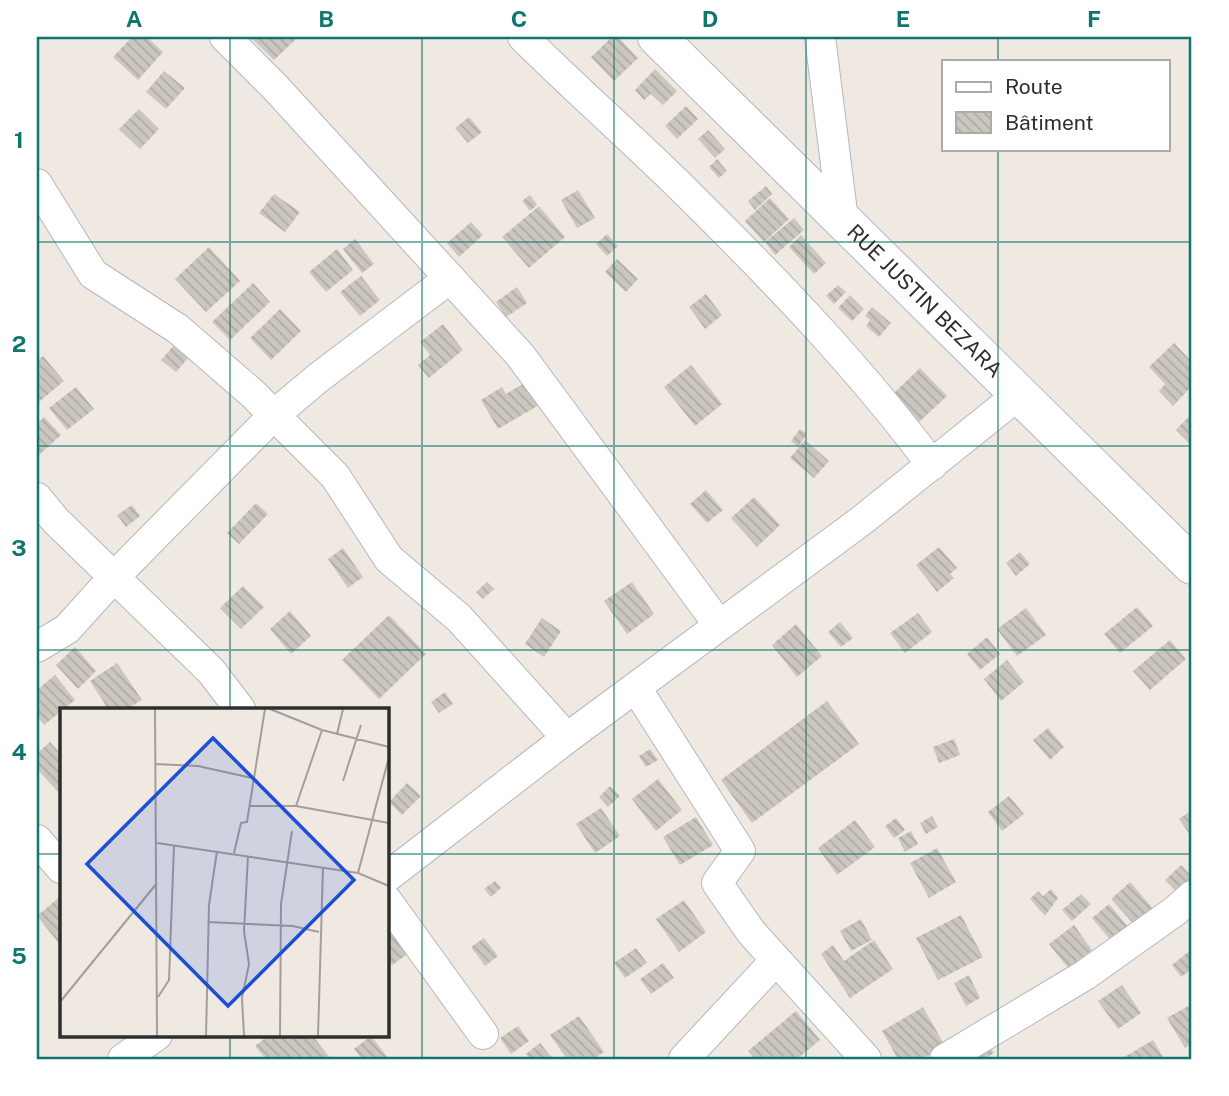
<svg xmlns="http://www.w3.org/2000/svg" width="1229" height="1096" font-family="'Public Sans',sans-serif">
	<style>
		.building { fill: url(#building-back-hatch) }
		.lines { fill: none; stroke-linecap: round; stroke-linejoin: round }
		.street-casing { stroke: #b4b7c1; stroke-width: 32 }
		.secondary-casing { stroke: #b4b7c1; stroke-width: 40 }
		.street { stroke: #fff; stroke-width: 30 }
		.secondary { stroke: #fff; stroke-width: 38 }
		.grid { fill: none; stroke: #0f766e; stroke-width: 2; stroke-opacity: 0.55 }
		.labels { text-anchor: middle; stroke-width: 6; stroke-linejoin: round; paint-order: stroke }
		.street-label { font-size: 21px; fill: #2e2e2e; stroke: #fff }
		.inset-road { fill: none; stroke: #a29e99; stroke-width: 2 }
		.view { fill: #1d4ed8; fill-opacity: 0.15; stroke: #1d4ed8; stroke-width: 3.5 }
		.inset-edge { fill: none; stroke: #2e2e2e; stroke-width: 3.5 }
		.neatline { fill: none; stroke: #0f766e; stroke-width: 2.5 }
		.grid-label { font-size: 23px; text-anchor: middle; font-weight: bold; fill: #0f766e }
	</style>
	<defs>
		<pattern id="building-back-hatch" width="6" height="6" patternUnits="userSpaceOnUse" patternTransform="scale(1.75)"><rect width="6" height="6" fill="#cbc7bf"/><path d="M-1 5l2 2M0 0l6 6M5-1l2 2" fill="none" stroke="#afaba4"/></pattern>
	</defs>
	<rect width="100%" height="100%" fill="#efe9e1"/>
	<path class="building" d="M132 37H147L163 52 138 80 113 57Z
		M250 37H298L274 60Z
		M612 37H618L638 58 614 81 591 57Z
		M655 69 677 91 663 105 651 94 644 100 635 90Z
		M164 71 185 88 166 109 146 92Z
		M686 106 698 119 677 139 665 126Z
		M139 109 159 129 140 149 119 129Z
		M469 117 482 132 468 143 455 128Z
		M708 130 725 149 715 158 698 139Z
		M717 159 727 171 719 178 709 167Z
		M766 186 772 194 755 210 748 201Z
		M578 190 595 218 577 228 561 200Z
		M274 194 300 212 285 232 259 213Z
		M530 195 537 205 530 211 522 201Z
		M770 198 789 219 764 242 745 221Z
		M539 206 565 237 529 268 502 237Z
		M794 218 804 230 775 255 765 242Z
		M471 222 483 235 459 257 447 243Z
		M607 234 618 246 607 256 596 244Z
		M801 235 826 263 814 274 789 247Z
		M355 239 374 264 362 273 343 249Z
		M209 247 240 281 206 312 175 279Z
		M337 249 353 270 326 292 309 272Z
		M617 259 638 279 626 292 605 272Z
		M361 276 380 300 360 316 340 292Z
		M253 283 270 302 230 340 212 322Z
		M838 285 846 292 834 304 826 296Z
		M517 287 527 303 506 317 496 302Z
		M706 294 722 315 705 329 689 307Z
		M850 295 864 309 852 321 838 308Z
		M872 307 891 323 879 337 866 326 870 320 865 316Z
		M280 309 301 331 271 360 250 338Z
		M443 324 463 350 429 378 418 365 430 355 420 342Z
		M176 343 190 356 176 372 161 360Z
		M1174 343 1192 362V393L1189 389 1173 406 1159 391 1165 384 1149 367Z
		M43 356 64 381 39 402 37 400V361Z
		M691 365 722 404 695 426 664 387Z
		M920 368 947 396 918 423 892 395Z
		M526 382 539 405 498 429 481 400 502 387 506 394Z
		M76 387 94 409 67 430 49 408Z
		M1192 413V446L1176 430Z
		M44 417 61 435 39 455 37 453V424Z
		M800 429 807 434 798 447 791 441Z
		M805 440 829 461 814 478 790 458Z
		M706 490 723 510 707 523 690 504Z
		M754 497 780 525 757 547 731 518Z
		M256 503 268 514 239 544 227 533Z
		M132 505 140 516 126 527 117 515Z
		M939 547 957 568 950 574 954 578 937 592 916 565Z
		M343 548 363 577 348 588 328 559Z
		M1020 552 1030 564 1016 576 1006 563Z
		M487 582 494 589 483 599 476 592Z
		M632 582 654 614 627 634 604 601Z
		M243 586 264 607 241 629 220 608Z
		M1137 607 1153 626 1120 653 1104 634Z
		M1026 608 1046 635 1017 656 997 629Z
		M290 611 311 636 291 654 270 629Z
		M918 613 932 632 905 653 890 633Z
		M389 615 426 654 379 699 342 660Z
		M542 618 561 631 544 657 525 644Z
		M840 622 853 638 841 647 828 632Z
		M796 624 822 656 797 677 772 645Z
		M987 637 1000 654 980 670 967 654Z
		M1170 640 1186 659 1150 690 1133 671Z
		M75 647 96 671 78 689 56 665Z
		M1007 660 1024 682 1001 701 984 679Z
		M117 663 142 700 127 709H108L90 681Z
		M55 675 75 700 44 725 37 716V690Z
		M445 692 453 704 439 713 431 702Z
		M827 701 859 744 752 823 721 780Z
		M1048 728 1064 747 1050 760 1033 740Z
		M954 739 960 755 939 763 933 747Z
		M50 742 61 754 60 794 37 769V753Z
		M650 749 658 760 646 767 639 756Z
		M658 779 682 810 656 831 632 799Z
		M407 783 421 796 402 815 389 802Z
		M610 786 620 796 608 807 599 797Z
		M1009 796 1024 814 1002 831 988 812Z
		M601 808 620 836 595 853 576 824Z
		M1192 810V838L1179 819Z
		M932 816 938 827 926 834 920 823Z
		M696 817 713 845 680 865 663 837Z
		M896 818 905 830 894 838 885 826Z
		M855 820 875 847 837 875 818 848Z
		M911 831 918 844 905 852 898 838Z
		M937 848 956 882 929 898 910 863Z
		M1181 865 1192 877 1177 892 1165 880Z
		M495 881 501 888 491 897 484 889Z
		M1130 882 1157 913 1139 930 1111 899Z
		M1051 889 1058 898 1045 916 1030 899 1038 891 1043 896Z
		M1081 894 1091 904 1072 921 1062 910Z
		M61 896V946L37 916Z
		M684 900 706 932 679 952 656 919Z
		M1109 904 1130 929 1113 943 1092 918Z
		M961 915 983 957 938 980 916 938Z
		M861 919 872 940 851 951 840 931Z
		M1074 925 1092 950 1068 968 1049 944Z
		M391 929 409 953 392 965 387 958V932Z
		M484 938 498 956 485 966 471 947Z
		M874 940 893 969 850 998 821 954 833 945 844 961Z
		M636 948 647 963 625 978 614 963Z
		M1192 949V969L1181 977 1172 965Z
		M663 963 674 978 651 994 640 979Z
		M969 975 980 998 966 1006 954 983Z
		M1122 985 1141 1013 1118 1029 1098 1001Z
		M1192 1004V1044L1185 1048 1167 1018Z
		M923 1007 945 1046 922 1059H898L882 1031Z
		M796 1011 820 1040 797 1059H755L748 1051Z
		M579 1016 604 1052 593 1059H567L550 1035Z
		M518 1026 529 1041 511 1054 500 1038Z
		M269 1035H312L331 1059H266L255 1046Z
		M371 1036 389 1059H362L354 1049Z
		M1153 1040 1164 1059H1121Z
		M986 1041 994 1053 985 1059H967Z
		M540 1043 553 1059H530L526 1054Z"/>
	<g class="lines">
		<g class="street-casing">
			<path id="street" d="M225 37 275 87 520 355 719 625
				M523 37C577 91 635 141 689 195 775 280 860 368 932 465
				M820 37 843 220
				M37 184 93 274 178 329 253 394 335 476 389 559 459 618 567 738
				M37 498 56 521 211 671 240 709
				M37 647 67 629 114 577 274 415 318 378 450 278
				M636 688 740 851 717 883 751 932 866 1059
				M37 840 61 868
				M387 877 567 738 861 521 1018 395
				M387 901 483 1034
				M123 1059 157 1035
				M684 1059 776 960
				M945 1059 1085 975 1175 911 1192 896"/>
		</g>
		<g class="secondary-casing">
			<g id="secondary">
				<path id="s1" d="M657 37 1192 565"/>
			</g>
		</g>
		<use href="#street" class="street"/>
		<use href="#secondary" class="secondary"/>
	</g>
	<path class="grid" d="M230 37V709M422 37V1059M614 37V1059M806 37V1059M998 37V61M998 149V1059M37 242H1192M37 446H1192M37 650H1192M37 854H61M387 854H1192M230 1035V1059"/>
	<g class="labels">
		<g class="street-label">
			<text dy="7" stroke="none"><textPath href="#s1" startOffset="376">RUE JUSTIN BEZARA</textPath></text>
		</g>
	</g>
	<g transform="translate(60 708)">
		<rect width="329" height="329" fill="#efe9e1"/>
		<path class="inset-road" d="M95 1 97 328M210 1 262 22 329 39M277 26 283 1M95 56 138 58 192 70M283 73 301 17M189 98H236L329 115M236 98 262 22M97 135 298 165 329 178M174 145 181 115 187 114 205 1M298 165 329 49M148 214 233 218 259 224M329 267V316M98 289 109 272 114 137M0 294 97 175M146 328 149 197 157 143M184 328 182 290 189 256 184 223 188 148M220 328 221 196 232 123M258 328 263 160"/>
		<path class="view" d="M153 30 294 172 168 298 27 156Z"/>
		<rect width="329" height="329" class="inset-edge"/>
	</g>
	<rect width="1229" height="1096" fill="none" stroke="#ffffff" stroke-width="77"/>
	<rect x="942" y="60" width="228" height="91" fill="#ffffff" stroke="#ababab" stroke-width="2"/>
	<rect x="956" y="82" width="35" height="10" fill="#ffffff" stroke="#ababab" stroke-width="2"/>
	<text x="1005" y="94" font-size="21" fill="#2e2e2e">Route</text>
	<rect x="956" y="112" width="35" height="21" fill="url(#building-back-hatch)" stroke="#ababab" stroke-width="2"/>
	<text x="1005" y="130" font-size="21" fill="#2e2e2e">Bâtiment</text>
	<rect x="38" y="38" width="1152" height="1020" class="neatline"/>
	<g class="grid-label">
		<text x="134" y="27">A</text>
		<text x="326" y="27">B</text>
		<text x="519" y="27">C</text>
		<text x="710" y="27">D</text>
		<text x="903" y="27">E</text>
		<text x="1094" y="27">F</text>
		<text x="19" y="148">1</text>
		<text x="19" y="352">2</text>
		<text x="19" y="556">3</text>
		<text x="19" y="760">4</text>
		<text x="19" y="964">5</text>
	</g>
</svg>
